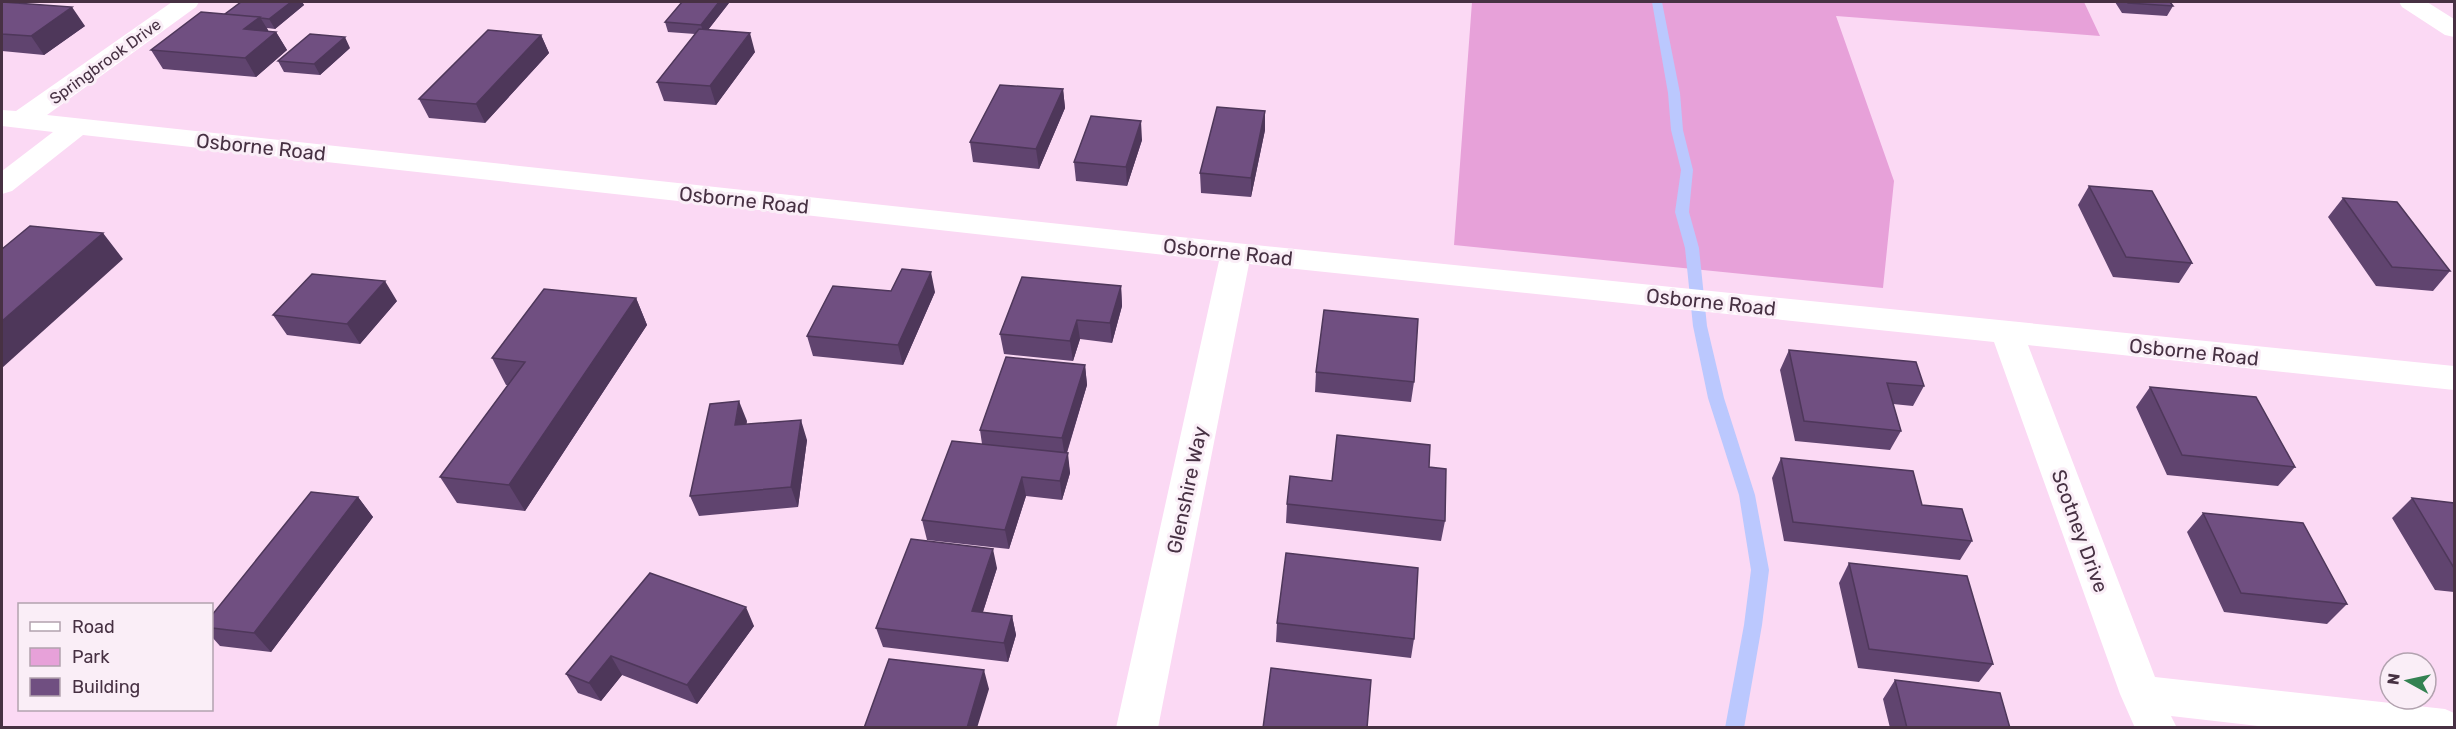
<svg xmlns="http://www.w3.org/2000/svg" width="2456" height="729" font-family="Rubik,sans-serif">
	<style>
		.green { fill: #e7a1d9 }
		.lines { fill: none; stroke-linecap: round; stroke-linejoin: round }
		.stream { fill: #bbc8fe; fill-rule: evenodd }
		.minor { fill: #fff; fill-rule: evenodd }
		.wall { fill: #60446f }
		.shaded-wall { fill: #4e375a }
		.building { fill: #704f81; stroke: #4e375a; stroke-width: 1.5 }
		.labels { text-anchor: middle; stroke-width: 6; stroke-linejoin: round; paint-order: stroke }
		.far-street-label { font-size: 16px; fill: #473143; stroke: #faeef7 }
		.street-label { font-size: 20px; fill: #473143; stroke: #faeef7 }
	</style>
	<rect width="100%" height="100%" fill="#fbd9f4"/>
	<path class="green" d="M1472 2H2084L2100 36 1836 16 1894 181 1883 288 1454 245Z"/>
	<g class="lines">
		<path class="stream" d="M1652 2H1662L1680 93 1683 130 1693 170 1689 212 1699 248 1707 326 1724 398 1755 495 1769 570 1762 625 1744 728H1725L1744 625 1751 570 1739 495 1708 398 1693 326 1685 248 1675 212 1681 170 1671 130 1668 93Z"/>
		<path class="minor" d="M172 2H199L196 7 47 115 1236 243 2454 366V390L2028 345 2155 677 2445 709 2454 713V728H2276L2171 716 2177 728H2135L2120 694 1994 342 1249 264 1158 728H1116L1219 261 83 135 12 191 2 194V171L53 132 2 126V110L16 111Z
			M2399 2H2427L2454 19V37L2445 35 2402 7Z"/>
	</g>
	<path class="wall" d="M2 2 85 26 44 55 2 51Z
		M241 2H302L304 5 275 29 267 28 268 31 276 32 287 50 256 77 163 69 151 50 225 14Z
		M2115 2H2170L2173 6 2167 16 2122 13Z
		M729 3 708 30 755 52 716 105 664 101 657 82 695 34 668 32 665 22Z
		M541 35 549 53 485 123 429 118 419 99Z
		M350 48 320 75 284 72 278 61Z
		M1063 89 1065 108 1039 169 973 162 970 142Z
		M1265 111V130L1251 197 1201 193 1200 173Z
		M1142 140 1127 186 1076 181 1074 162Z
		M2089 186 2192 263 2179 283 2113 277 2078 205Z
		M2343 198 2450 271 2433 291 2376 286 2328 217Z
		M1121 286 1122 306 1112 343 1080 339 1073 361 1004 354 1000 334Z
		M935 292 903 365 813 356 807 336Z
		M636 298 647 325 525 511 457 503 440 477 508 385H506L492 358Z
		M397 301 360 344 287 335 273 315Z
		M1789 350 1924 386 1913 406 1893 404 1901 431 1890 450 1795 441 1780 370Z
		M1085 365 1087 385 1067 453 1070 473 1062 500 1026 496 1009 549 927 540 922 520 982 444 980 430Z
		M1316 372 1414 382 1411 402 1315 392Z
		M2150 387 2295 467 2278 486 2167 475 2136 407Z
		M747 421 746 425 807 440 798 507 699 516 690 496Z
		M1781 458 1972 541 1960 560 1784 541 1772 478Z
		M1429 467 1445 521 1441 541 1286 523 1287 504 1332 481Z
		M358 497 373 517 271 652 220 646 212 637V615Z
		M2412 498 2454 503V592L2435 590 2392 518Z
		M2203 513 2347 604 2327 624 2224 612 2187 532Z
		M1849 563 1993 664 1979 682 1858 668 1839 583Z
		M997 568 983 612 1012 616 1016 635 1008 662 883 647 876 628Z
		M650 573 754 626 697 704 622 675 601 701 578 693 566 674Z
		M1277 623 1414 639 1411 658 1276 642Z
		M1895 680 2010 728H1890L1883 699Z"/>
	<path class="shaded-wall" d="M291 2H302L304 5 275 29 269 19Z
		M719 2H728L729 3 704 35 701 25Z
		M72 7 85 26 44 55 31 36Z
		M260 17 271 35 244 29Z
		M276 32 287 50 256 77 245 58Z
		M750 33 755 52 716 105 710 86Z
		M541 35 549 53 485 123 476 104Z
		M345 37 350 48 320 75 314 64Z
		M1063 89 1065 108 1039 169 1036 149Z
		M1265 111V130L1251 197V178Z
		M1141 121 1142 140 1127 186 1126 167Z
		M103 233 123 259 2 368V321Z
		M931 272 935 292 903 365 898 345Z
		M385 281 397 301 360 344 347 324Z
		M1121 286 1122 306 1112 343 1110 323Z
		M636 298 647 325 525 511 509 485Z
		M1077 320 1080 339 1073 361 1070 341Z
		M1085 365 1087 385 1065 458 1062 438Z
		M739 401 747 421 742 445 735 425Z
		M801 420 807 440 798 507 791 487Z
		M1068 453 1070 473 1062 500 1060 481Z
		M1022 477 1026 496 1009 549 1005 530Z
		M358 497 373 517 271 652 254 633Z
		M993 549 997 568 977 630 972 611Z
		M746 607 754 626 697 704 687 685Z
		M1012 616 1016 635 1008 662 1004 643Z
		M611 656 622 675 601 701 589 683Z
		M984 670 989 689 977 728H967Z"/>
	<path class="building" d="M2 2 72 7 31 36 2 34Z
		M241 2H291L269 19 261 18 260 17 225 14Z
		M682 2H719L701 25 665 22Z
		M2127 2H2170L2173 6 2128 3Z
		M201 12 260 17 244 29 276 32 245 58 151 50Z
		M699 29 750 33 710 86 657 82Z
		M488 30 541 35 476 104 419 99Z
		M310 34 345 37 314 64 278 61Z
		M1000 85 1063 89 1036 149 970 142Z
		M1217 107 1265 111 1251 178 1200 173Z
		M1091 116 1141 121 1126 167 1074 162Z
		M2089 186 2152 191 2192 263 2126 257Z
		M2343 198 2397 202 2450 271 2392 267Z
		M30 226 103 233 2 321V249Z
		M902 269 931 272 898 345 807 336 833 286 891 291Z
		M312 274 385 281 347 324 273 315Z
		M1022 277 1121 286 1110 323 1077 320 1070 341 1000 334Z
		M544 289 636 298 509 485 440 477 525 362 492 358Z
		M1324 310 1418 319 1414 382 1316 372Z
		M1789 350 1916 362 1924 386 1887 383 1901 431 1804 421Z
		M1006 357 1085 365 1062 438 980 430Z
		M2150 387 2256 397 2295 467 2182 455Z
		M739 401 735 425 801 420 791 487 690 496 710 404Z
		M1337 435 1430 445 1429 467 1446 469 1445 521 1287 504 1290 476 1332 481Z
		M952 441 1068 453 1060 481 1022 477 1005 530 922 520Z
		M1781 458 1913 471 1922 505 1962 509 1972 541 1793 522Z
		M311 492 358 497 254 633 212 628V615Z
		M2412 498 2454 503V568Z
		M2203 513 2303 523 2347 604 2241 593Z
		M911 539 993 549 972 611 1012 616 1004 643 876 628Z
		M1286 553 1418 568 1414 639 1277 623Z
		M1849 563 1967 576 1993 664 1869 649Z
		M650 573 746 607 687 685 611 656 589 683 566 674Z
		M889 659 984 670 967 728H864Z
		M1271 668 1371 680 1367 728H1263Z
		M1895 680 2000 693 2010 728H1907Z"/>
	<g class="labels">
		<g class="far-street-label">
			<text transform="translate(105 61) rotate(-36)" y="6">Springbrook Drive</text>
		</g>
		<g class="street-label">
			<text transform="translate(261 147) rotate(6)" y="7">Osborne Road</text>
			<text transform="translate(744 200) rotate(6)" y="7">Osborne Road</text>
			<text transform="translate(1228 252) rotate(6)" y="7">Osborne Road</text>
			<text transform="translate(1711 302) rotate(6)" y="7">Osborne Road</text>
			<text transform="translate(2194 352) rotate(6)" y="7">Osborne Road</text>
			<text transform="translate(1187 490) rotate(-78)" y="7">Glenshire Way</text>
			<text transform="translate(2080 531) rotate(70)" y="7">Scotney Drive</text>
		</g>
	</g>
	<rect width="2456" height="729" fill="none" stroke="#473143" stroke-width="6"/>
	<rect x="18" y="603" width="195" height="108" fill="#faeef7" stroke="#b2a2af" stroke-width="1.5"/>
	<rect x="30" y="622" width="30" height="9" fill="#ffffff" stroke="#b2a2af" stroke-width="1.5"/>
	<text x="72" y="633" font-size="18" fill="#473143">Road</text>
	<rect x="30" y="648" width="30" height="18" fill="#e7a1d9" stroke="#b2a2af" stroke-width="1.5"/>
	<text x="72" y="663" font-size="18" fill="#473143">Park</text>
	<rect x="30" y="678" width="30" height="18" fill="#704f81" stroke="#b2a2af" stroke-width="1.5"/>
	<text x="72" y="693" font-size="18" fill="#473143">Building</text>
	<g transform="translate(2408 681) rotate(278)"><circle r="28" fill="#faeef7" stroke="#b2a2af" stroke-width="1.5"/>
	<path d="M0-4.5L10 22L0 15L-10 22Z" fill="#338252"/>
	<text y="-9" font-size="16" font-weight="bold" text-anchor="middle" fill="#473143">N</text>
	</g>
</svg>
